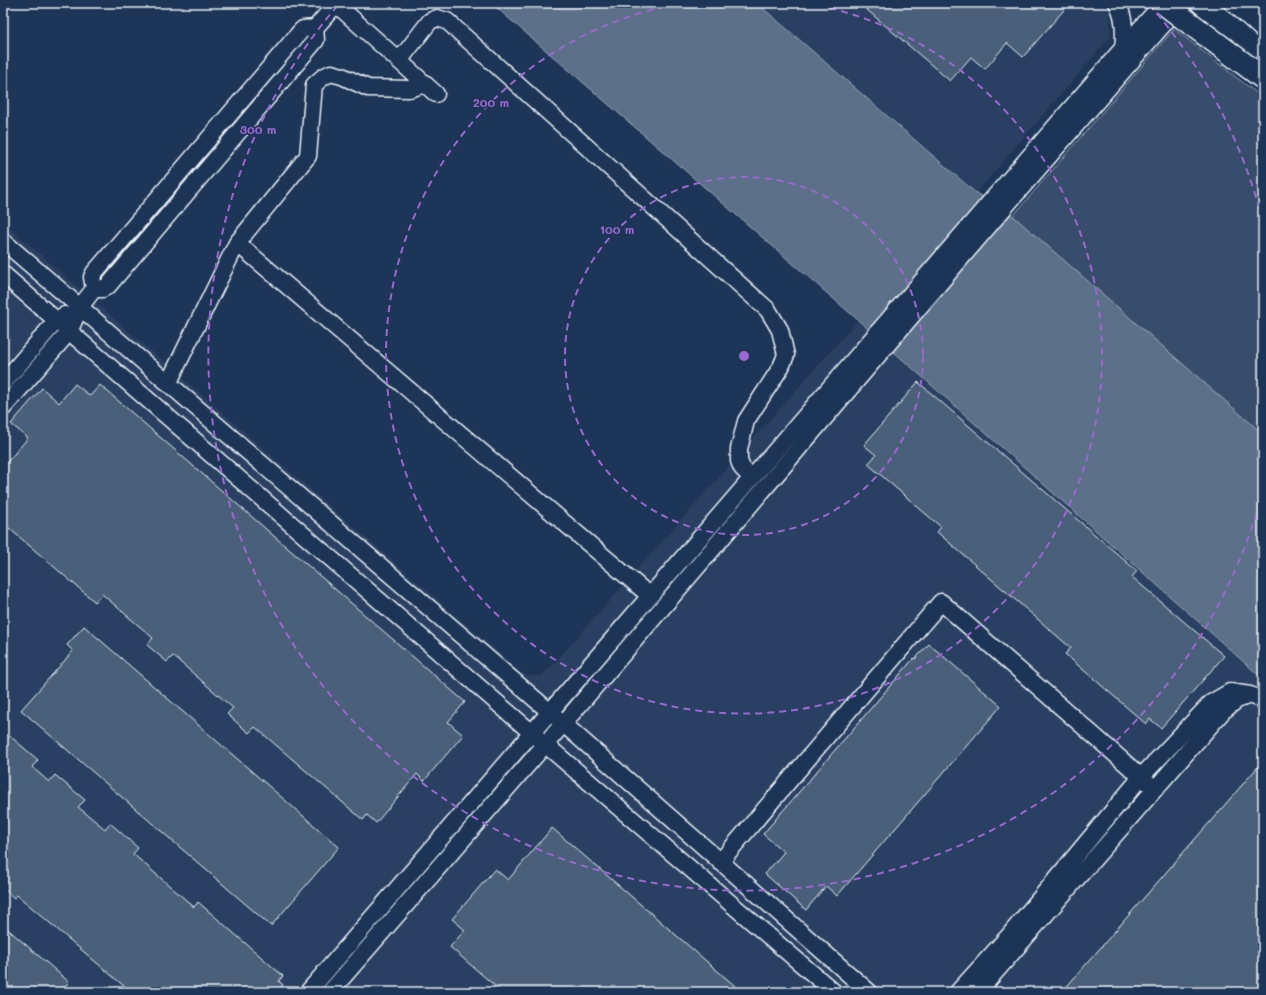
<svg xmlns="http://www.w3.org/2000/svg" width="1266" height="995" font-family="Mali,sans-serif">
	<style>
		.built { fill: #2a4162 }
		.green { fill: #374d6c; stroke: #909fb2 }
		.water { fill: #5d7089; stroke: #95a4b5 }
		.building { fill: #495e7a; stroke: #e8f1f8 }
		.lines { fill: none; stroke-linecap: round; stroke-linejoin: round }
		.minor-casing { stroke: #e8f1f8; stroke-width: 19 }
		.highway-casing { stroke: #e8f1f8; stroke-width: 25 }
		.minor { stroke: #1d3557; stroke-width: 16 }
		.highway { stroke: #1d3557; stroke-width: 22 }
		.highway-bridge-casing { stroke: #e8f1f8; stroke-width: 25; stroke-linecap: butt }
		.highway-bridge { stroke: #1d3557; stroke-width: 22 }
		.ring { fill: none; stroke: #9c67d0; stroke-width: 2; stroke-dasharray: 7 5 }
		.centre { fill: #9c67d0; stroke: #1d3557; stroke-width: 2 }
		.ring-label { font-size: 12px; text-anchor: middle; font-weight: bold; fill: #9c67d0; stroke: #1d3557; stroke-width: 3.5; stroke-linejoin: round; paint-order: stroke }
	</style>
	<rect width="100%" height="100%" fill="#1d3557"/>
	<filter id="ink" filterUnits="userSpaceOnUse"><feTurbulence type="fractalNoise" baseFrequency=".025" numOctaves="2"/><feDisplacementMap in="SourceGraphic" scale="8" xChannelSelector="R" yChannelSelector="G"/><feConvolveMatrix kernelMatrix="1 2 1 2 8 2 1 2 1" color-interpolation-filters="sRGB"/></filter>
	<g filter="url(#ink)">
		<path class="built" d="M757 3H1099L1109 11 1111 36 976 193Z
			M3 222 524 675 532 676H541L551 667 858 320 1263 679V992H3Z"/>
		<path class="green" d="M1174 29 1263 98V434L1013 216Z"/>
		<path class="water" d="M491 3H757L976 193 1013 216 1263 434V679L858 320Z"/>
		<path class="building" d="M859 3H1070L1023 57 1007 43 985 69 971 57 950 81Z
			M918 382 1137 571 1132 577 1224 656 1161 728 1150 719 1146 724 1065 654 1071 648 937 532 941 527 868 464 876 455 864 445Z
			M75 384 90 396 100 385 465 702 448 722 463 735 424 781 417 774 376 823 367 815 363 820 255 727 249 733 227 714 233 708 173 656 167 662 147 645 153 638 102 594 95 602 3 523V467L28 438 11 424 42 388 59 403Z
			M84 626 339 847 271 926 21 710 73 651 67 645Z
			M929 644 1001 706 837 896 826 886 806 910 765 874 784 852 763 834 914 658 915 659Z
			M10 736 38 760 32 767 49 782 55 775 85 800 78 807 105 829 110 823 138 848 133 854 194 907 198 902 283 976 279 981 283 985 277 992H131L17 895 14 898 3 888V744Z
			M1263 761V992H1062Z
			M552 828 742 992H502L450 947 465 930 452 919 495 869 508 880Z
			M3 925 69 982 60 992H3Z"/>
		<g class="lines">
			<g class="minor-casing">
				<path id="minor" d="M1117 3C1125 17 1125 32 1123 48
					M336 4 436 94
					M399 61 430 21 437 18 447 21 768 310 780 330 786 355 781 367 746 421 739 449V461L742 468 752 478
					M3 241 550 712 869 992
					M237 243 650 596
					M3 274 532 733 834 992
					M94 289H102L108 286 316 40 315 28
					M3 383 56 321 65 315
					M168 384 237 243 308 156 314 85 323 77 331 73 342 76 368 88 409 89 425 84
					M3 408 69 332 80 307 94 289 92 277 94 273 300 32 303 29 315 28 337 3
					M720 862 941 602 1155 789
					M308 992 1123 48 1163 3
					M330 992 563 724 1010 201 1182 3
					M958 992 1007 938 1141 777 1211 703 1230 692 1250 695 1263 700
					M978 992 1223 711 1237 700 1250 695"/>
			</g>
			<g class="highway-casing">
				<path id="highway" d="M1202 3 1263 58"/>
			</g>
			<use href="#minor" class="minor"/>
			<use href="#highway" class="highway"/>
			<g class="highway-bridge-casing">
				<path id="highway-bridge" d="M1163 3 1263 78"/>
			</g>
			<use href="#highway-bridge" class="highway-bridge"/>
		</g>
	</g>
	<g class="ring">
		<circle cx="744" cy="356" r="179"/>
		<path d="M806 3A358 358 0 1 1 682 3"/>
		<path d="M1263 490A536 536 0 1 1 339 4M1149 4A536 536 0 0 1 1263 222"/>
	</g>
	<circle cx="744" cy="356" r="6" class="centre"/>
	<g class="ring-label">
		<text x="491" y="107">200 m</text>
		<text x="258" y="134">300 m</text>
		<text x="617" y="234">100 m</text>
	</g>
	<rect width="1266" height="995" fill="none" stroke="#1d3557" stroke-width="16"/>
	<rect x="8" y="8" width="1250" height="979" fill="none" stroke="#e8f1f8" stroke-width="1.5" filter="url(#ink)"/>
</svg>
